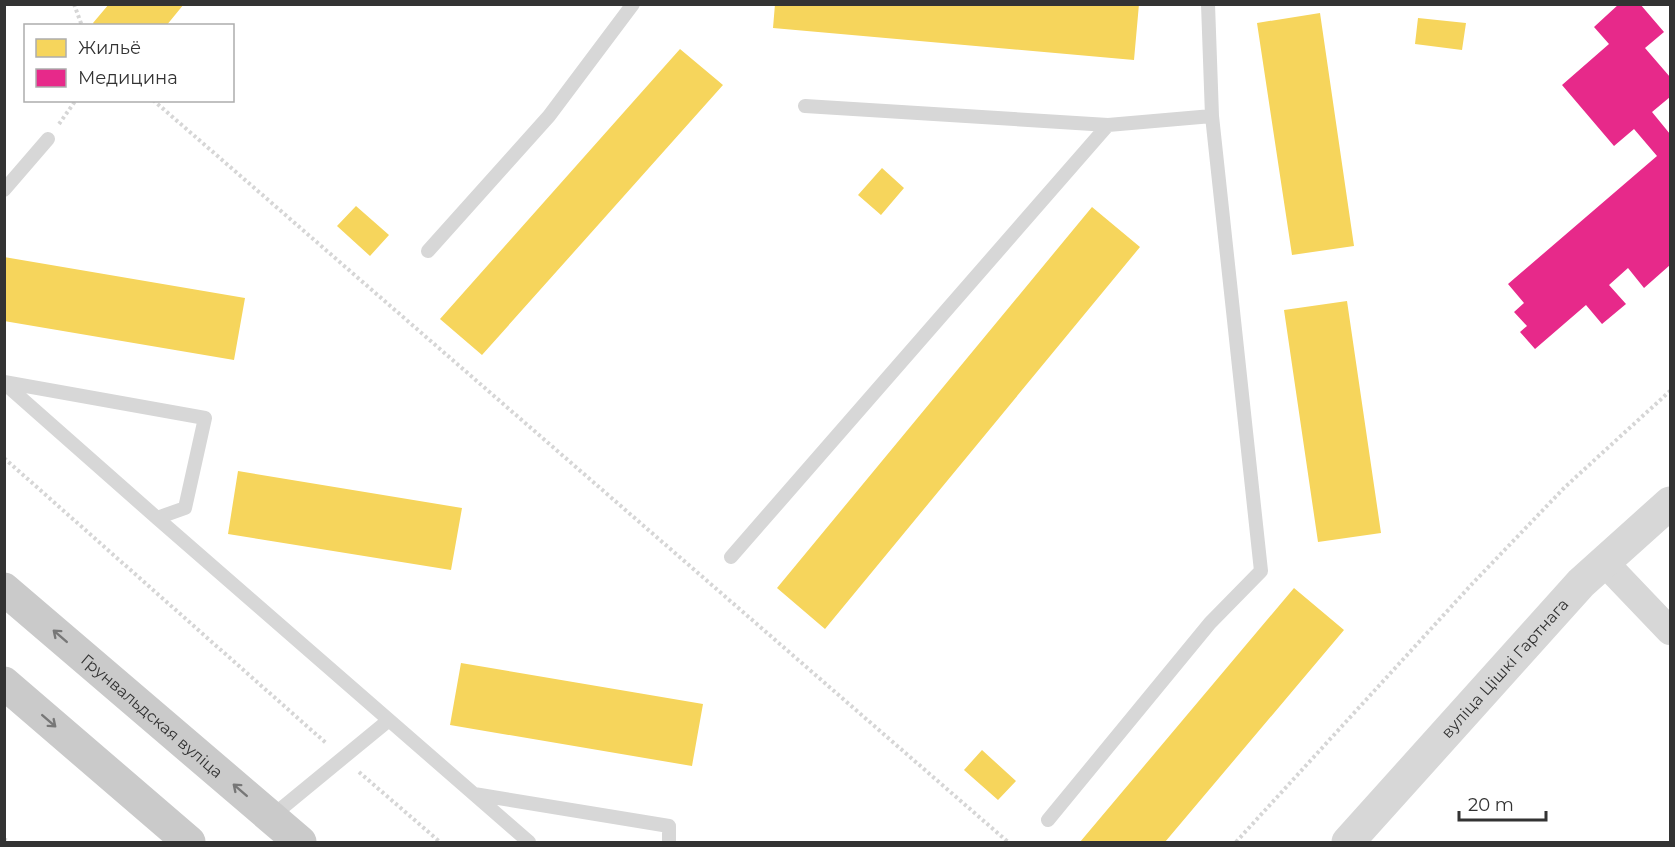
<svg xmlns="http://www.w3.org/2000/svg" width="1675" height="847" font-family="Montserrat,sans-serif">
	<style>
		.homes { fill: #f6d55c }
		.health { fill: #e7298a }
		.lines { fill: none; stroke-linecap: round; stroke-linejoin: round }
		.path { stroke: #d6d6d6; stroke-width: 4; stroke-dasharray: 3 3; stroke-linecap: butt }
		.service { stroke: #d7d7d7; stroke-width: 14 }
		.minor { stroke: #d7d7d7; stroke-width: 28 }
		.tertiary { stroke: #d7d7d7; stroke-width: 33 }
		.primary { stroke: #cacaca; stroke-width: 33 }
		.oneway { stroke: #777 }
		.labels { text-anchor: middle; stroke-width: 6; stroke-linejoin: round; paint-order: stroke }
		.street-label { font-size: 16px; fill: #333; stroke: #fff }
	</style>
	<rect width="100%" height="100%" fill="#fff"/>
	<path class="homes" d="M109 4H184L166 26H95L93 23Z
		M775 4H1139L1134 60 773 28Z
		M1320 13 1354 246 1292 255 1257 23Z
		M1418 18 1466 23 1462 50 1415 44Z
		M680 49 723 85 482 355 440 319Z
		M882 168 904 188 881 215 858 195Z
		M356 206 389 235 370 256 337 226Z
		M1092 207 1140 247 825 629 777 588Z
		M4 257 245 298 234 360 4 321Z
		M1347 301 1381 533 1318 542 1284 310Z
		M238 471 462 508 451 570 228 534Z
		M1294 588 1344 630 1165 842H1080Z
		M461 663 703 704 692 766 450 725Z
		M982 750 1016 781 998 800 964 770Z"/>
	<path class="health" d="M1619 4H1640L1664 32 1645 48 1670 77V97L1652 112 1670 134V265L1644 288 1628 268 1609 285 1626 304 1602 324 1586 305 1535 349 1520 332 1527 326 1514 312 1524 303 1508 284 1657 156 1634 129 1614 146 1562 85 1609 44 1594 27Z"/>
	<g class="lines">
		<path class="path" d="M74 4 82 26
			M153 100 1008 842
			M59 124 76 100
			M4 458 326 743
			M359 772 440 842
			M4 839 9 842
			M1236 842 1472 584 1565 487 1670 391"/>
		<path class="service" d="M805 106 1108 125
			M4 190 48 139
			M428 251 549 116 633 4
			M4 382 205 418 185 508 157 518
			M4 383 157 518 529 842
			M731 557 1108 125 1212 116
			M474 794 669 826V842
			M271 817 389 720
			M1048 820 1210 623 1261 571 1212 116 1208 4"/>
		<path class="minor" d="M1604 562 1670 631"/>
		<path class="tertiary" id="s1" d="M1348 842 1581 583 1670 503"/>
		<g class="primary">
			<path id="s2" d="M4 589 300 842"/>
			<path d="M4 683 189 842"/>
		</g>
	</g>
	<defs><path id="oneway-shaft" d="M-6 0H5M1.5-3L5.5 0L1.5 3" fill="none" stroke-width="1.6" stroke-linecap="round" stroke-linejoin="round" transform="scale(1.5)"/></defs>
	<g class="oneway">
		<use href="#oneway-shaft" transform="translate(60 636) rotate(-139)"/>
		<use href="#oneway-shaft" transform="translate(49 721) rotate(41)"/>
		<use href="#oneway-shaft" transform="translate(240 790) rotate(-139)"/>
	</g>
	<g class="labels">
		<g class="street-label">
			<text dy="6" stroke="none"><textPath href="#s1" startOffset="234">вуліца Цішкі Гартнага</textPath></text>
			<text dy="6" stroke="none"><textPath href="#s2" startOffset="195">Грунвальдская вуліца</textPath></text>
		</g>
	</g>
	<rect width="1675" height="847" fill="none" stroke="#333333" stroke-width="12"/>
	<rect x="24" y="24" width="210" height="78" fill="#ffffff" stroke="#adadad" stroke-width="1.5"/>
	<rect x="36" y="39" width="30" height="18" fill="#f6d55c" stroke="#adadad" stroke-width="1.5"/>
	<text x="78" y="54" font-size="18" fill="#333333">Жильё</text>
	<rect x="36" y="69" width="30" height="18" fill="#e7298a" stroke="#adadad" stroke-width="1.5"/>
	<text x="78" y="84" font-size="18" fill="#333333">Медицина</text>
	<path d="M1459 811v9h87v-9" fill="none" stroke="#333333" stroke-width="3"/>
	<text x="1468" y="811" font-size="18" fill="#333333" stroke="#ffffff" stroke-width="4.5" paint-order="stroke">20 m</text>
</svg>
